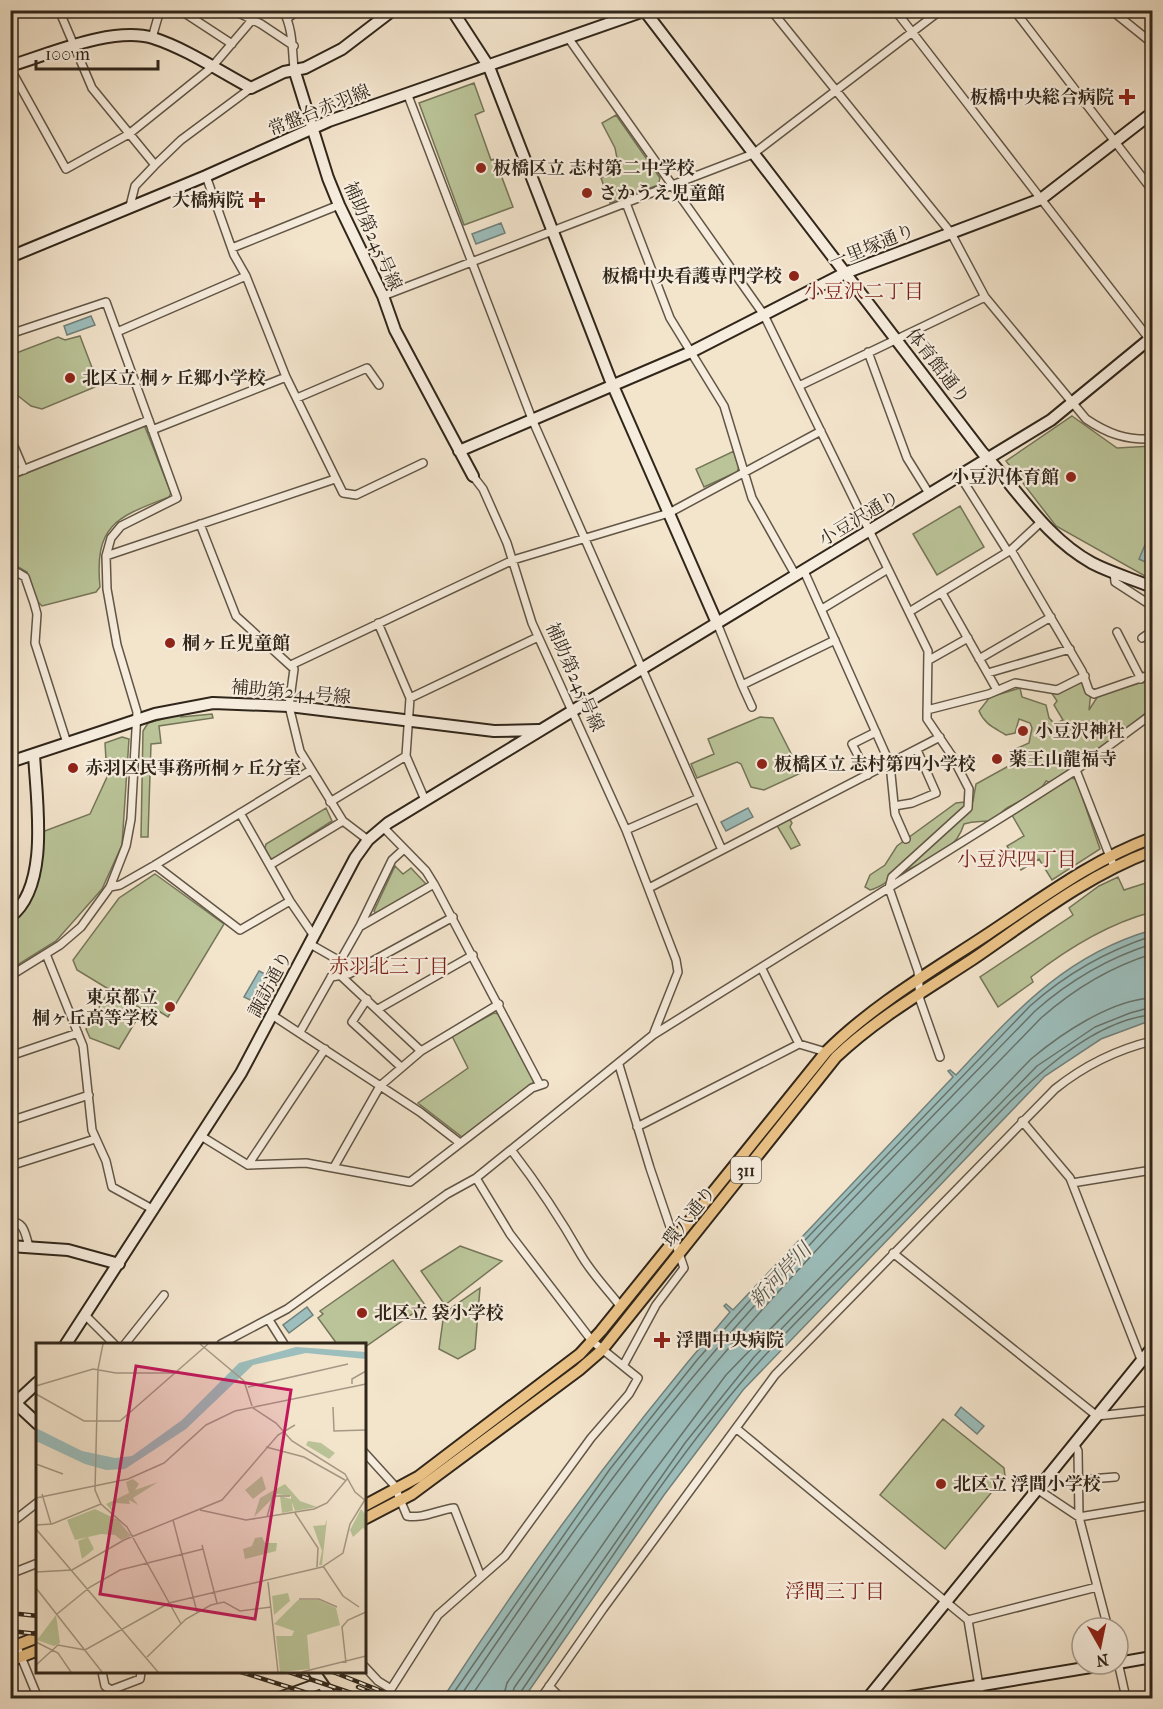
<svg xmlns="http://www.w3.org/2000/svg" width="1163" height="1709" font-family="'IM FELL French Canon','Noto Serif JP',serif">
	<style>
		.green { fill: #bac498; stroke: #757559; stroke-width: 1.5 }
		.water { fill: #9cbebc; stroke: #71817b; stroke-width: 1.5 }
		.lines { fill: none; stroke-linecap: round; stroke-linejoin: round }
		.shore { stroke: #66726b; stroke-width: 1.5 }
		.street-casing { stroke: #615646; stroke-width: 10 }
		.secondary-casing { stroke: #30261a; stroke-width: 14 }
		.primary-casing { stroke: #30261a; stroke-width: 14 }
		.street { stroke: #f7edde; stroke-width: 7 }
		.secondary { stroke: #f7edde; stroke-width: 10 }
		.primary { stroke: #eac286; stroke-width: 10 }
		.rail-casing { stroke: #30261a; stroke-width: 4.5 }
		.rail { stroke: #f7edde; stroke-width: 2; stroke-dasharray: 7; stroke-linecap: butt }
		.poi-dot { fill: #8f2418; stroke: #f7edde; stroke-width: 2 }
		.labels { text-anchor: middle; stroke-width: 4.5; stroke-linejoin: round; paint-order: stroke }
		.shield { fill: #f7edde; stroke: #6c6255; stroke-width: 1.5 }
		.shield-label { font-size: 16px; font-weight: bold; fill: #30261a }
		.poi-label { font-size: 18px; font-weight: bold; fill: #30261a; stroke: #f7edde; text-anchor: start }
		.street-label { font-size: 18px; fill: #30261a; stroke: #f7edde }
		.neighbourhood-label { font-size: 20px; fill: #7a1f14; stroke: #f7edde }
		.water-label { font-size: 20px; font-style: italic; fill: #50544b; stroke: #f7edde }
		.inset-road { fill: none; stroke: #a59885; stroke-width: 1.5 }
		.view { fill: #c2185b; fill-opacity: 0.15; stroke: #c2185b; stroke-width: 3 }
		.inset-edge { fill: none; stroke: #30261a; stroke-width: 3 }
	</style>
	<rect width="100%" height="100%" fill="#f3e4cc"/>
	<filter id="stains"><feTurbulence type="fractalNoise" baseFrequency=".00333" numOctaves="4"/><feColorMatrix values="0 0 0 0 .2 0 0 0 0 .09 0 0 0 0 .02 0 0 0 .5 -.17"/></filter>
	<radialGradient id="worn" r=".72"><stop offset=".6" stop-color="#630" stop-opacity="0"/><stop offset="1" stop-color="#630" stop-opacity=".3"/></radialGradient>
	<path class="green" d="M474 83 484 111 475 115 491 160 495 159 513 207 464 225 419 103Z
		M616 115 660 178 658 185 610 203 601 178 619 168 615 148 602 123Z
		M80 336 96 378 95 387 42 409 31 406 17 395 11 397V355L58 337 65 340Z
		M1072 416 1117 448 1152 446V580L1056 526 1006 461Z
		M141 426 145 427 171 493 169 497C117 517 94 524 100 587L96 592 42 606 37 601 27 572 11 563 10 480Z
		M734 451 739 467 737 472 704 487 696 469Z
		M960 506 984 547 937 575 913 534Z
		M1085 676 1091 692 1089 710 1098 696 1152 679V708C1119 735 1086 760 1051 783L1046 781C1038 796 1021 799 1007 808 1000 812 997 820 988 821 978 822 974 821 964 824 954 856 925 860 899 874 888 880 882 887 870 890L865 887 870 875 885 865 897 846 956 803 973 801 976 784 1014 763 1011 751 1029 743 1032 728 1030 723 1019 719 1015 733 1006 735C995 728 985 725 979 711L990 697 1020 688 1022 697 1046 705 1049 718 1055 724 1063 720 1054 705 1057 701 1049 689 1057 690Z
		M181 714V717L212 714 213 718 159 726 161 743 151 744 148 837H141L143 731 148 723Z
		M760 717 773 718 801 773 764 790 751 787 741 764 737 762 697 778 691 764 714 754 708 739Z
		M122 737 129 739 122 845 102 889 56 941 11 969V923C40 904 41 863 42 832L90 814 107 777 105 743Z
		M1071 778 1076 779 1100 849 1052 880 1039 859 1021 870 1007 846 1024 836 1012 815Z
		M326 808 332 821 273 859 270 858 265 848 266 844Z
		M789 818 792 823 790 827 800 845 791 849 776 824Z
		M395 866 403 874 411 868 427 885 376 914 374 911Z
		M155 874 224 924 168 1017 154 1008 148 1013 77 970 73 960 119 898Z
		M1118 877 1124 890 1152 881V912C1107 924 1068 948 1031 977L1033 982 998 1007 980 977 1073 915 1069 908 1099 886Z
		M107 994 140 1014 119 1049 90 1038 86 1029Z
		M494 1013 499 1014 534 1082 462 1137 418 1103 468 1068 452 1036Z
		M460 1246 502 1261 445 1305 421 1271Z
		M393 1260 425 1305 365 1347 364 1344H337L318 1318 323 1314 320 1311Z
		M480 1288 475 1349 458 1359 439 1349 444 1313Z
		M943 1419 1004 1468 1005 1476 945 1549 880 1495Z"/>
	<path class="water" d="M501 223 505 233 476 244 472 234Z
		M91 316 95 325 67 335 64 326Z
		M1148 538 1152 539V565L1139 559Z
		M748 808 753 817 726 831 721 822Z
		M1152 930V1020L1101 1039 1045 1076 743 1390 664 1495 524 1698H443C530 1564 625 1434 730 1312L724 1306 726 1304 733 1310 953 1077 948 1071 950 1070 956 1075C1016 1011 1065 955 1152 930Z
		M259 971 271 977 256 1003 244 997Z
		M307 1307 313 1315 289 1333 283 1325Z
		M961 1407 984 1426 977 1434 955 1415Z"/>
	<g class="lines">
		<path class="shore" d="M450 1698 610 1469 697 1360 784 1262 1030 1006C1067 973 1106 951 1152 936
			M459 1698C525 1601 591 1502 665 1411 779 1269 909 1141 1035 1011 1070 980 1108 958 1152 944
			M470 1698C534 1603 599 1508 671 1418 783 1276 916 1148 1041 1018 1075 988 1110 967 1152 954
			M503 1698 507 1683 646 1482 726 1375 1031 1059C1062 1033 1111 1000 1152 998
			M512 1698 514 1688 685 1443 754 1357 1037 1066 1095 1027 1130 1013 1152 1007
			M519 1698 520 1693C591 1590 658 1481 739 1385 798 1315 867 1254 929 1188 984 1131 1069 1022 1152 1015"/>
		<g class="street-casing">
			<path id="street" d="M59 10 92 88 155 165
				M180 10 232 44
				M233 10 261 24 294 46
				M283 10C293 29 292 48 294 69
				M771 10 951 233 985 297 1086 419C1108 434 1126 440 1152 439
				M895 10 1150 340
				M1014 10 1152 190
				M1111 10 1152 43
				M288 18 298 10
				M152 38 160 10
				M569 39 764 315 928 651 927 719 952 756 969 789 968 808 892 877 889 888 918 971 920 1000 940 1057
				M10 68 66 169 129 134 211 68 252 20
				M407 93 532 419 722 850
				M206 176 234 255 246 276 286 377 343 493 356 495 423 463
				M626 203 670 318 724 406 752 498 796 576
				M130 206 135 186 155 165 181 140 251 88
				M232 248 339 205
				M383 296 753 154 941 10
				M117 332 246 276
				M10 334 106 302 177 498 121 526 111 538 106 556 107 589 117 645 137 712 131 819 126 846 110 887 81 927 60 945 10 976
				M868 352 907 458 930 495
				M799 386 985 297
				M297 398 367 368 379 385
				M152 430 286 377
				M10 437 24 470
				M10 475 149 420
				M473 476 483 489 507 543 532 623 626 830 676 960 678 972 653 1035
				M960 476 1008 552
				M200 524 236 616 294 669 289 706 300 751 343 821 368 840
				M1011 550 1082 671 1089 691 1094 694 1152 674
				M106 556 335 479
				M10 568 25 577 34 603 37 614 35 643 67 743
				M804 571 890 764 895 814 906 839
				M1114 572 1115 582 1152 606
				M942 593 997 690
				M822 609 888 569
				M909 612 1011 550 1041 522
				M378 623 410 698 406 756 425 800
				M717 623 742 685 835 640
				M1117 632 1141 679
				M1142 638 1152 631
				M979 659 1051 617
				M929 660 968 638
				M291 665 513 560 669 513 821 431
				M988 673 1070 649
				M742 685 752 707
				M410 698 538 637
				M927 710 989 694 1015 683 1057 690 1085 676
				M1076 770 1114 867
				M868 775 852 744 876 732
				M330 802 406 756
				M894 806 912 803 936 793 917 750
				M240 813 290 901 314 936
				M383 827 426 871 434 884 540 1085
				M626 830 699 798
				M155 865 240 930 290 901
				M270 865 343 821
				M110 887 120 885 155 865 311 770
				M649 888 940 737
				M361 926 434 884
				M310 944 340 961
				M46 954 83 1046 92 1130 106 1161 112 1187 154 1210
				M762 969 799 1044
				M340 975 421 1051
				M331 977 349 974 453 917
				M367 999 352 1022 401 1067
				M378 1009 473 955
				M272 1015 420 1112 460 1143
				M300 1032 360 926 392 860 404 849
				M10 1056 78 1033
				M619 1065 650 1168 684 1268 656 1305 623 1366
				M10 1121 89 1095
				M1022 1121 1070 1178 1142 1362
				M637 1127 799 1044 826 1052
				M201 1136 248 1165 306 1163 410 1182 532 1088 544 1084
				M512 1151C538 1185 560 1218 581 1255 592 1274 608 1290 621 1307
				M248 1165 325 1049
				M10 1166 95 1139
				M334 1167 380 1086 421 1051 499 1004
				M1072 1183 1152 1170
				M10 1222C25 1221 25 1235 29 1246
				M893 1253 1097 1416 1152 1410
				M86 1316 114 1344
				M269 1320 284 1344
				M125 1344 164 1295
				M221 1344 287 1309 447 1194 476 1178 653 1035 1015 809 1076 770 1152 714
				M737 1429 968 1620 1097 1587
				M1074 1443 1078 1451 1079 1517 1108 1628
				M364 1452 394 1485 407 1516C423 1519 438 1510 454 1508L481 1577
				M1077 1480 1115 1477
				M1037 1489 1079 1517 1152 1505
				M10 1524 38 1502
				M10 1574 38 1563
				M968 1620 981 1698
				M10 1630 38 1698
				M1118 1662 1126 1698
				M364 1666 378 1681 391 1689 438 1615 505 1556 591 1438 629 1394 638 1378 592 1341 510 1234 476 1178
				M102 1672 105 1686 111 1690 140 1679 141 1672
				M549 1686 561 1698
				M298 1691 317 1698
				M541 1698 603 1609 775 1375 1055 1089C1085 1065 1115 1050 1152 1041"/>
		</g>
		<g class="secondary-casing">
			<path id="secondary" d="M452 10 489 67 610 379 717 623
				M644 10 982 452C1018 490 1045 537 1092 563 1111 573 1133 579 1152 587
				M10 66C50 54 112 26 153 38 187 49 219 71 251 88L284 72 305 68 342 49 393 10
				M294 69 328 178 339 205 383 296 395 330 473 476
				M10 257 206 176 329 121 647 10
				M459 451 691 352 845 273 1041 199 1152 113
				M10 762 155 714 213 703 289 706 494 731 539 730
				M10 917C51 886 36 798 34 754
				M10 1246 68 1250 119 1264
				M66 1344 241 1073 355 858 368 840 388 823 1051 420 1152 337
				M10 1398 38 1424
				M11 1407 38 1382
				M1118 1663 1152 1657
				M314 1672 332 1698
				M279 1698 321 1683
				M868 1698 1152 1348
				M904 1698 1109 1664"/>
		</g>
		<g class="primary-casing">
			<path id="primary" d="M364 1506 418 1477 580 1354 601 1331 826 1052C873 1005 932 971 988 934 1041 899 1092 860 1152 838
				M364 1519 412 1494 579 1370 602 1350 836 1057C877 1018 926 990 973 959 1030 920 1087 875 1152 851
				M10 1648 38 1637
				M10 1661 38 1650"/>
		</g>
		<use href="#street" class="street"/>
		<use href="#secondary" class="secondary"/>
		<use href="#primary" class="primary"/>
		<g class="rail-casing">
			<path id="rail" d="M10 1613 38 1616
				M10 1631 38 1634
				M241 1672 323 1698
				M289 1672 366 1698
				M333 1672 399 1698
				M358 1687 386 1698"/>
		</g>
		<use href="#rail" class="rail"/>
	</g>
	<g class="poi-dot">
		<path d="M1124 88h6v6h6v6h-6v6h-6v-6h-6v-6h6z"/>
		<circle cx="481" cy="168" r="6"/>
		<circle cx="587" cy="193" r="6"/>
		<path d="M254 191h6v6h6v6h-6v6h-6v-6h-6v-6h6z"/>
		<circle cx="794" cy="276" r="6"/>
		<circle cx="70" cy="378" r="6"/>
		<circle cx="1071" cy="477" r="6"/>
		<circle cx="170" cy="643" r="6"/>
		<circle cx="1023" cy="731" r="6"/>
		<circle cx="997" cy="759" r="6"/>
		<circle cx="762" cy="764" r="6"/>
		<circle cx="73" cy="768" r="6"/>
		<circle cx="170" cy="1007" r="6"/>
		<circle cx="362" cy="1313" r="6"/>
		<path d="M659 1331h6v6h6v6h-6v6h-6v-6h-6v-6h6z"/>
		<circle cx="941" cy="1484" r="6"/>
	</g>
	<g class="labels">
		<rect class="shield" x="731" y="1157" width="30" height="26" rx="4.5"/>
		<g class="shield-label">
			<text x="746" y="1176">311</text>
		</g>
		<g class="poi-label">
			<text x="1114" y="103" text-anchor="end">板橋中央総合病院</text>
			<text x="493" y="174">板橋区立 志村第二中学校</text>
			<text x="599" y="199">さかうえ児童館</text>
			<text x="244" y="206" text-anchor="end">大橋病院</text>
			<text x="782" y="282" text-anchor="end">板橋中央看護専門学校</text>
			<text x="82" y="384">北区立 桐ヶ丘郷小学校</text>
			<text x="1059" y="483" text-anchor="end">小豆沢体育館</text>
			<text x="182" y="649">桐ヶ丘児童館</text>
			<text x="1035" y="737">小豆沢神社</text>
			<text x="1009" y="765">薬王山龍福寺</text>
			<text x="774" y="770">板橋区立 志村第四小学校</text>
			<text x="85" y="774">赤羽区民事務所桐ヶ丘分室</text>
			<text x="158" y="1003" text-anchor="end">東京都立<tspan x="158" dy="21">桐ヶ丘高等学校</tspan></text>
			<text x="374" y="1319">北区立 袋小学校</text>
			<text x="676" y="1346">浮間中央病院</text>
			<text x="953" y="1490">北区立 浮間小学校</text>
		</g>
		<g class="street-label">
			<text transform="translate(319 110) rotate(-22)" y="6">常盤台赤羽線</text>
			<text transform="translate(373 236) rotate(66)" y="6">補助第245号線</text>
			<text transform="translate(872 246) rotate(-22)" y="6">一里塚通り</text>
			<text transform="translate(938 366) rotate(52)" y="6">体育館通り</text>
			<text transform="translate(859 518) rotate(-31)" y="6">小豆沢通り</text>
			<text transform="translate(575 677) rotate(66)" y="6">補助第245号線</text>
			<text transform="translate(291 692) rotate(5)" y="6">補助第244号線</text>
			<text transform="translate(270 984) rotate(-62)" y="6">諏訪通り</text>
			<text transform="translate(689 1216) rotate(-51)" y="6">環八通り</text>
		</g>
		<g class="neighbourhood-label">
			<text x="864" y="298">小豆沢二丁目</text>
			<text x="1017" y="866">小豆沢四丁目</text>
			<text x="389" y="973">赤羽北三丁目</text>
			<text x="835" y="1598">浮間三丁目</text>
		</g>
		<g class="water-label">
			<text transform="translate(780 1275) rotate(-47)" y="7">新河岸川</text>
		</g>
	</g>
	<g transform="translate(36 1343)">
		<rect width="330" height="330" fill="#f3e4cc"/>
		<path d="M272 98 285 100 299 110 293 116 270 102ZM226 133 230 146 217 156 209 147ZM97 136 103 141 99 147 122 139 97 155 102 162 93 157 94 161 80 160 75 163 77 169 70 161 93 150 90 139ZM249 141 264 158 281 164 259 168 256 159 257 168 246 170 244 153 255 156V153L241 151 218 174 224 155ZM59 166 82 177 95 193 85 197 79 192 65 191 39 197 31 177ZM325 166 330 172V188L327 185 317 194 314 187ZM291 176 286 222H283L286 208 277 183 289 182ZM52 194 58 206 46 216 42 198ZM226 194 229 200H241L240 208 209 216 207 206 216 203 219 195ZM252 250 254 258 238 272 236 253ZM262 257H283L300 265 304 282 271 292 274 326 244 329 240 293H256L258 288 238 281ZM20 272 24 300 18 303 1 297Z" fill="#bac498"/>
		<path d="M260 4 330 9V16L270 10 217 22 150 86 89 126 70 127 49 121 0 98V85L46 108 79 115 96 113 146 77 203 20Z" fill="#9cbebc"/>
		<path class="inset-road" d="M67 1 62 26 59 147 65 161 91 184 145 281M164 1 208 38 216 63M316 41V36L330 28M0 43 57 26 80 30H140M212 44 312 21M0 51 48 78H84L172 1M297 64 298 88 330 87M217 65 240 80 256 98 309 131 319 149 330 158M230 104 268 114 309 137M0 121 27 131M6 151 15 181M0 155 92 136 128 120 170 82 199 68 330 41M164 167 210 177 278 166 291 160 312 135M259 170 282 205 281 224M231 174 237 153H254M137 177 161 269M0 182 16 181 65 161M0 186 122 329M166 202 181 260M287 223 307 253 323 264M0 229 36 227 88 197 186 157 242 92 259 82M232 239 242 329M0 245 66 329M263 256H283L301 264M21 271 54 244 84 227 167 206M0 299 22 310 35 329M111 314 150 276 175 262 188 259 204 268 235 264M310 320 306 284 312 277 330 269M0 322 22 302 49 307 133 260 286 224 307 210 314 181 330 155M266 329 330 313"/>
		<path class="view" d="M100 23 255 47 219 276 64 251Z"/>
		<rect width="330" height="330" class="inset-edge"/>
	</g>
	<rect width="1163" height="1709" fill="none" stroke="#f3e4cc" stroke-width="36"/>
	<rect x="12" y="12" width="1139" height="1685" fill="none" stroke="#30261a" stroke-width="3"/>
	<rect x="18" y="18" width="1127" height="1673" fill="none" stroke="#30261a" stroke-width="1.5"/>
	<g transform="translate(1100 1646) rotate(171)"><circle r="28" fill="#f7edde" stroke="#a79d90" stroke-width="1.5"/>
	<path d="M0-4.5L10 22L0 15L-10 22Z" fill="#8f2418"/>
	<text y="-9" font-size="16" font-weight="bold" text-anchor="middle" fill="#30261a">N</text>
	</g>
	<path d="M36 60v9h122v-9" fill="none" stroke="#30261a" stroke-width="3"/>
	<text x="45" y="60" font-size="18" fill="#30261a" stroke="#f7edde" stroke-width="4.5" paint-order="stroke">100 m</text>
	<rect width="100%" height="100%" filter="url(#stains)"/>
	<rect width="100%" height="100%" fill="url(#worn)"/>
</svg>
